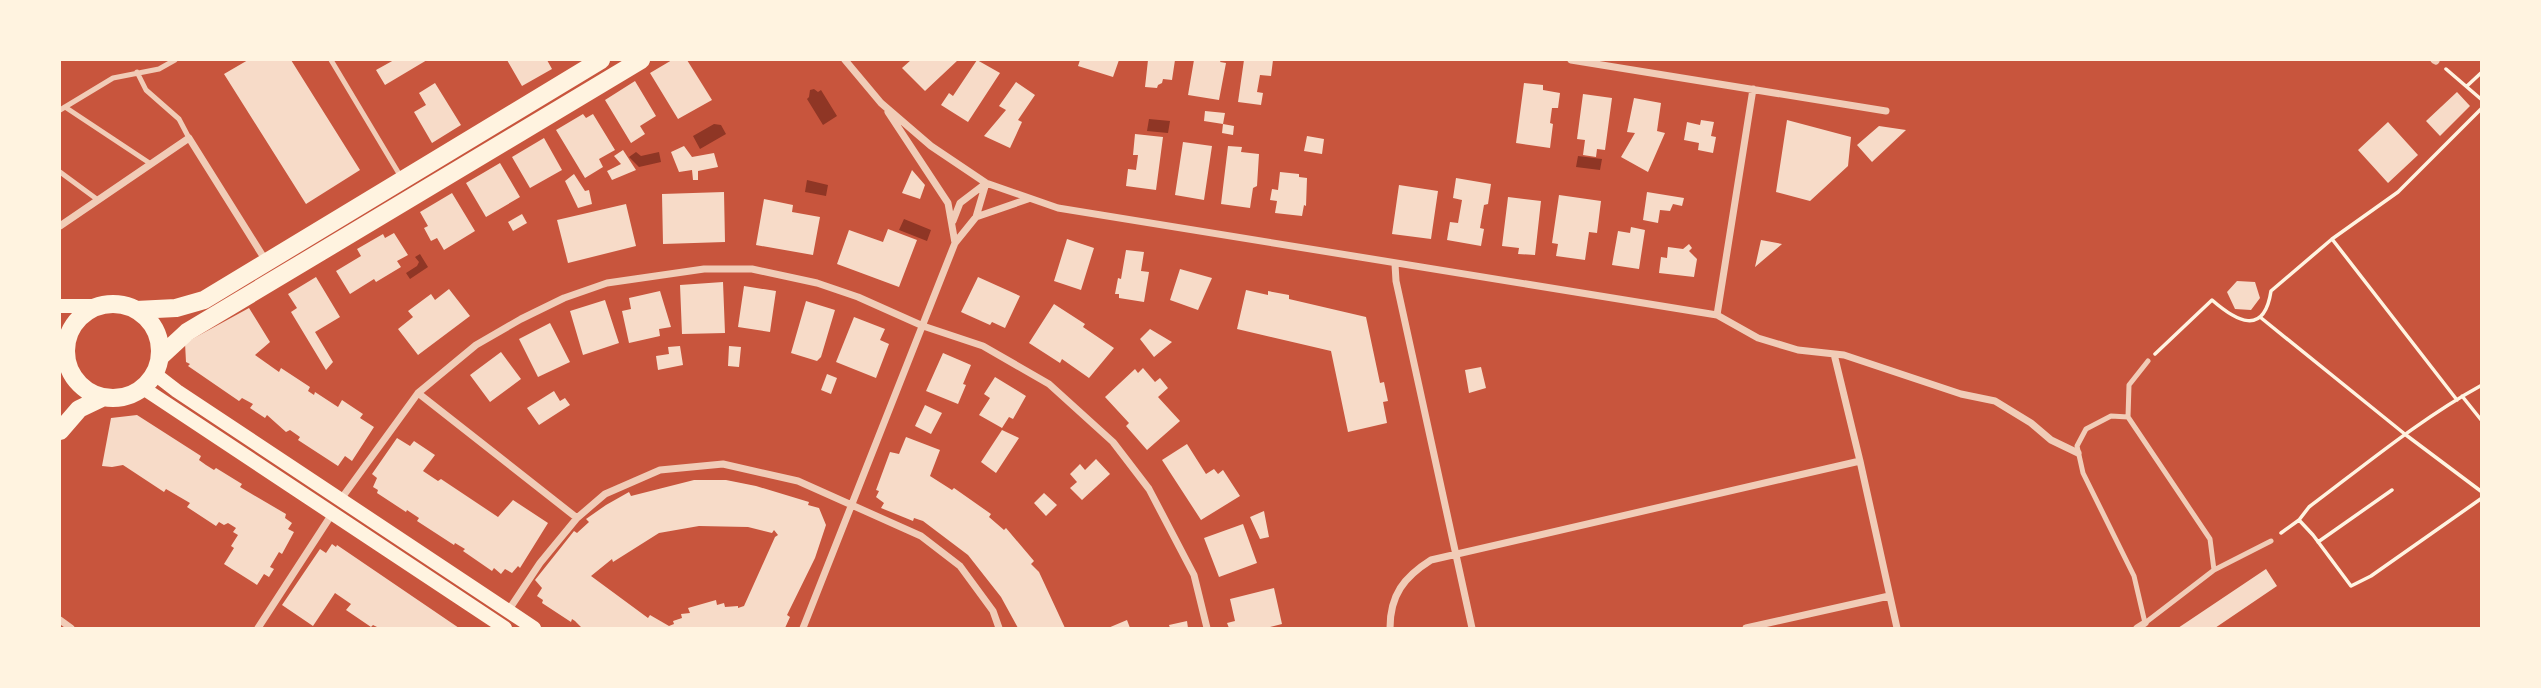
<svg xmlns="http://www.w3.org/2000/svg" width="2541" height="688" font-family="'Fira Sans Condensed',sans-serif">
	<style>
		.water { fill: #8f3625 }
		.building { fill: #f7dbc8; fill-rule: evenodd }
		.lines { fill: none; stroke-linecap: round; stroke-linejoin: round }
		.path { stroke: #fff3e0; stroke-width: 3.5 }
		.service { stroke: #f1ccb7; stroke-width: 5 }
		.minor { stroke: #f1ccb7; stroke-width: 7 }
		.secondary { stroke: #fff3e0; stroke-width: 14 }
		.primary { stroke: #fff3e0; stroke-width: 18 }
	</style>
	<rect width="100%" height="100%" fill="#c8553d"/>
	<path class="water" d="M814 89 818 92 821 90 837 116 823 125 807 99 809 97 810 90Z
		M1149 119 1170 121 1168 133 1147 131Z
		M714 124 721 125 726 134 700 149 693 136Z
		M636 152 641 156 659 152 661 162 639 167 629 157Z
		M1578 156 1602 159 1600 170 1576 167Z
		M807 180 828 185 826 196 805 192Z
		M904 219 931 230 927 241 899 230Z
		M420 254 428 267 410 279 406 273 417 266 419 262 415 257Z"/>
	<path class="building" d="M248 60H291L360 170 306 204 224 74Z
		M394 60H427L385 85 376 70Z
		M507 60H547L552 69 522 86Z
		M672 60H687L712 100 678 119 650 73Z
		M911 60H958L925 91 902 68Z
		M977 60 1000 73 968 122 941 105 949 93 953 96Z
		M1080 60H1119L1113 77 1078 66Z
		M1148 60H1175L1172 80 1163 79 1162 83 1158 85 1157 88 1145 87Z
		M1194 60H1221L1220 62 1226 63 1219 100 1188 95Z
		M1244 60H1273L1271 76 1260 75 1257 92 1263 93 1261 105 1238 102Z
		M635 81 656 116 640 126 645 134 631 143 605 100Z
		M1016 82 1035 95 1018 120 1022 122 1010 148 984 136 1006 110 999 106Z
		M435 83 461 125 432 143 414 112 426 105 419 93Z
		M1524 83 1543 85V90L1560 93 1558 108H1552L1550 123 1553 124 1550 148 1516 143Z
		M2457 92 2470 106 2440 136 2426 121Z
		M1583 94 1612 98 1605 150 1597 149 1596 157 1583 155 1585 140 1577 139Z
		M1634 98 1661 103 1657 131 1665 133 1648 172 1621 157 1635 133 1627 132Z
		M1205 111 1225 113 1223 124 1204 121Z
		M583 114 586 118 593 114 615 150 599 159 603 167 585 178 556 130Z
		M1701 120 1714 122 1711 136 1716 137 1713 153 1698 150 1699 143 1684 140 1687 122 1700 125Z
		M1787 120 1851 137 1848 166 1810 201 1776 192Z
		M2388 122 2418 155 2388 183 2358 150Z
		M1223 124 1234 126 1233 135 1222 133Z
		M1879 126 1906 130 1872 162 1857 145Z
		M1135 134 1163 137 1156 190 1126 186 1128 169 1136 170 1138 155H1133Z
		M1307 136 1324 139 1322 154 1304 151Z
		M544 138 562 170 530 188 512 157Z
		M1183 142 1212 146 1204 200 1175 195Z
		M684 146 692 157 714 153 718 167 698 171V180H693L692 170 679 172 671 152Z
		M1228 146 1242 147 1241 152 1259 154 1257 186 1253 188 1250 208 1221 204Z
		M623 150 636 170 612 180 607 171 621 164 614 156Z
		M500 163 520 197 486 217 466 183Z
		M912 170 925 185 920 199 902 193Z
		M1280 172 1299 174V177L1307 178 1306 206 1304 205 1302 216 1275 213 1277 201 1270 200 1272 189 1278 190Z
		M574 174 585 191 589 190 592 204 578 208 565 181Z
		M1456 178 1491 184 1488 204 1484 205 1480 228 1484 229 1481 246 1447 240 1450 222 1458 223 1462 200 1453 198Z
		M1399 185 1438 191 1431 239 1392 234Z
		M724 192 725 242 663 244 662 194Z
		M1647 192 1684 198 1682 206 1673 204 1670 211 1660 210 1658 223 1643 220Z
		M452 193 475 231 444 250 437 238 431 241 424 228 428 226 420 212Z
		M1559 195 1601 201 1597 233 1589 232 1585 260 1556 256 1558 244 1552 243Z
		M1508 197 1541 201 1535 255 1518 254 1519 248 1502 246Z
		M764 199 793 205 792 212 820 217 813 255 756 245Z
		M626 204 636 246 568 263 557 220Z
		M522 214 527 223 513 231 508 222Z
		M1631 227 1645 230 1639 269 1612 265 1618 231 1630 233Z
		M888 229 917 240 899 287 837 264 849 230 883 242Z
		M394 233 408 255 397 261 401 267 376 282 374 279 350 294 336 271 361 256 357 249 383 234 385 238Z
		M1067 239 1094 248 1081 290 1054 281Z
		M1761 240 1782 244 1755 267Z
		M1689 244 1692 248 1689 251 1697 259 1694 277 1659 273 1661 257 1667 258 1668 247 1683 249Z
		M1126 250 1144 252 1141 271 1149 272 1144 302 1119 298V294H1115L1118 278 1121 279Z
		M1180 269 1212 278 1198 310 1170 300Z
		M316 277 340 317 315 332 333 362 326 370 291 312 297 308 288 294Z
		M978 277 1020 296 1005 328 992 322 990 325 961 312Z
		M2237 281 2255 282 2260 298 2251 310 2235 309 2227 292Z
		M723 282 725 333 682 334 680 285Z
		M744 286 776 291 770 332 738 327Z
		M449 289 470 316 418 355 398 329 413 317 408 311 431 294 435 300Z
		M1246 290 1268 295V291L1289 295V299L1366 317 1380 383 1384 382 1388 401 1383 402 1387 423 1348 432 1331 351 1237 329Z
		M660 291 671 327 659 329 660 336 629 343 622 311 631 309 629 298Z
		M605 300 619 343 583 355 570 311Z
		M806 301 835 310 821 357 817 361 791 353Z
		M1054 304 1085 324 1083 327 1114 348 1089 378 1062 359 1060 363 1029 343Z
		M249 308 270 342 255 355 279 372 281 368 310 387 308 391 314 395 315 392 338 407 342 400 363 414 360 418 374 427 352 461 345 456 338 466 298 440 300 437 290 430 286 432 267 415 265 418 250 408 253 404 242 398 239 401 188 366 190 364 186 362 185 343Z
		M854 317 885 329 880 340 889 344 876 378 836 362Z
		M550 323 570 362 538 377 519 339Z
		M1150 329 1172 342 1154 357 1140 339Z
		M680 346 683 365 658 370 656 356 669 354 668 347Z
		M729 346 741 347 739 367 728 366Z
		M501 352 521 379 490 402 470 375Z
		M943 353 971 365 963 384 966 385 958 404 926 391Z
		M1481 367 1486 388 1469 393 1465 370Z
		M1143 368 1155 382 1160 378 1168 388 1158 397 1180 421 1147 450 1126 426 1129 423 1105 397 1135 369 1138 373Z
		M827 374 837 378 831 394 821 390Z
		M995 377 1026 396 1013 419 1009 417 1002 428 979 415 990 398 984 394Z
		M554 391 560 401 565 398 570 405 539 425 527 408Z
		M925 405 942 413 931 434 915 426Z
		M137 415 201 456 199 460 206 465 214 470 216 468 242 484 240 487 286 514 285 518 292 523 288 529 294 532 282 554 279 552 270 567 274 569 269 577 264 574 257 585 224 564 234 548 231 546 238 535 233 532 236 528 228 523 224 525 219 522 216 526 187 507 190 503 166 489 164 492 123 465 112 467 102 466 111 418Z
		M1002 430 1019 438 996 473 981 462Z
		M906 437 940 450 930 476 952 490 954 488 991 514 989 517 1004 530 1006 528 1034 561 1031 564 1039 572 1065 628H1018L1001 597 968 555 923 521 914 518 913 521 881 508 884 503 876 497 879 491 876 490 890 452 899 454Z
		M397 438 410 446 414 441 435 455 423 471 438 481 441 479 498 517 513 500 548 523 520 568 518 566 512 573 505 569 501 574 494 568 492 571 463 551 465 549 455 543 454 545 417 521 419 518 407 510 406 512 377 493 378 490 373 487 377 478 372 474Z
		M1187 444 1206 474 1214 469 1218 474 1223 470 1240 496 1201 520 1162 460Z
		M1096 459 1110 474 1082 500 1070 488 1077 482 1070 474 1080 464 1085 470Z
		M694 480H726L756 486 809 502 808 505 819 508 826 525 815 558 787 615 790 617 785 628H582L575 621 572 619 571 622 542 603 543 600 537 596 542 588 535 580 574 531 577 533 589 522 586 519 606 505 629 492 631 496ZM699 526 748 527 772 533 774 530 778 535 775 537 744 606 738 608V606L725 607 724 603 717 605 716 600 688 608 690 613 681 614 682 618 673 621 674 624 669 626 650 615 648 618 591 576 612 559 613 562 659 533Z
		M1044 493 1057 505 1046 516 1034 503Z
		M1264 511 1269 537 1260 539 1250 517Z
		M1243 524 1257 563 1219 577 1204 538Z
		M332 544 336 547 337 545 459 628H379L373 625 371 627 346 610 351 604 335 593 313 626 282 605 320 549 326 553Z
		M2266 569 2277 586 2215 628H2178Z
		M1274 588 1282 624 1266 628H1229L1227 623 1235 621 1230 599Z
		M1127 620 1130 628H1108Z
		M1187 621 1188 628H1170L1169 625Z"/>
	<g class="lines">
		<path class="path" d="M2446 69 2482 100
			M2467 86 2482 72
			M2332 239 2457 400
			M2260 317 2406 435 2482 492
			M2155 354 2212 300C2236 321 2264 337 2271 291L2332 239 2398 192 2482 108
			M2462 396 2482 421
			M2299 520 2309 507C2365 465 2420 419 2482 385
			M2281 533 2299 520 2313 535 2351 586 2371 576 2482 498
			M2318 542 2392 490"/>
		<path class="service" d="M331 60 401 177
			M137 72 146 90 179 119 189 138
			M65 107 151 164
			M60 110 113 78 159 69 175 60
			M60 172 98 200
			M2111 416 2128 417 2210 539 2214 570 2145 623 2134 576 2083 473 2077 446 2086 429Z
			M2128 417 2129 385 2148 361
			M2214 570 2271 541"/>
		<path class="minor" d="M845 60 881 103 931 146 986 183 1058 208 1717 315 1758 338 1798 350 1844 355 1961 394 1995 401 2031 423 2051 440 2078 453
			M1571 60 1886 111
			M2434 60 2436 61
			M888 112 948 203 955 243
			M976 217 1028 199
			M953 221 960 203 985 184
			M60 226 189 138 266 261
			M1395 264 1396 281 1472 628
			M1717 315 1753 89
			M1834 354 1860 461
			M418 393 577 518
			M341 499 418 393 476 345 521 319 564 298 607 283 704 269H752L817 283 858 297 923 326 983 346 1049 384 1113 442 1149 489 1194 575 1207 628
			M508 611 540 563 577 518 605 494 660 470 723 464 798 481 921 536 960 566 993 611 999 628
			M60 620 71 628
			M258 628 332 514
			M803 628 955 243 976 217 986 183
			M1390 628C1390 595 1404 577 1431 560L1860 461 1897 628
			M1746 628 1889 596
			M2137 628 2145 623"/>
		<path class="secondary" d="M60 306H100
			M60 337 66 346
			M155 374 177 391 534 628
			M143 388 505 628"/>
		<path class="primary" d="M66 351a47 47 0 1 1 94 0a47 47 0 1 1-94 0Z
			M136 310 176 308 204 300 601 60
			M160 357 187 332 641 60
			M60 431 79 409 102 398"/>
	</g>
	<rect width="2541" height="688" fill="none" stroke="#fff3e0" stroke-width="122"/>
</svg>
